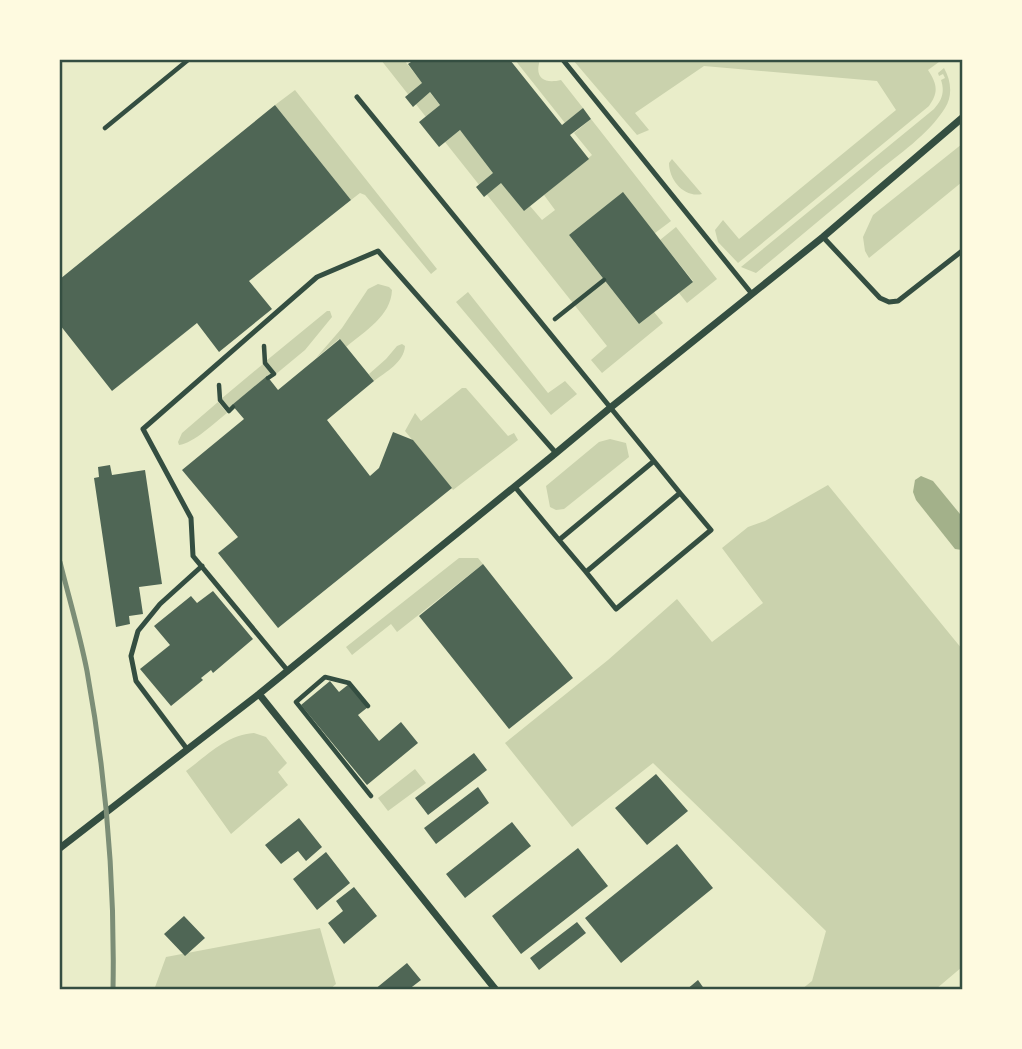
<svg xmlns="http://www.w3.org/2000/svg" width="1022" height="1049" font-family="'IBM Plex Sans',sans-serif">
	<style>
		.green { fill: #cad2ad }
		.water { fill: #a3b18a }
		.building { fill: #4f6655 }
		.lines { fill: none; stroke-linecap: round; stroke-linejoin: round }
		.path { stroke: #344e41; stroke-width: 4.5 }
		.service { stroke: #344e41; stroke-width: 5 }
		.minor { stroke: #344e41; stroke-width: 7 }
		.rail { stroke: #7c8e77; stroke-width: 5 }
		.neatline { fill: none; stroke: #344e41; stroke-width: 2.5 }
	</style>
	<rect width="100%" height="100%" fill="#e9edc9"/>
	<path class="green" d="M381 60H404L440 105 426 117Z
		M515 60H540C534 78 544 84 561 80L583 108 565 123Z
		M573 60H936L939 62 928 70C937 84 939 92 929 106L738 263 718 242 715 230 723 220 739 239 896 110 877 81 704 66 635 113 649 130 637 135Z
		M944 68C951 80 953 96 945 108 928 135 899 154 875 174 835 207 796 240 756 273L741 267 934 109C942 100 945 92 941 80L945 78 943 74 939 76 938 73Z
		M295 90 437 269 431 274 365 195 360 193 351 200 275 105Z
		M591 119 671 221 655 233 569 235 639 324 654 312 663 323 602 373 591 360 607 346 445 142 460 130 524 210 530 206 542 220 555 210 544 195 592 155 574 133Z
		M962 144V182L869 258 865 251 863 237 873 215Z
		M672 159 702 194C684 198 669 180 669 163Z
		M676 227 717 279 687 303 679 293 693 281 660 240Z
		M378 284 389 287 392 290C391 316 365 331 346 347L339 339 316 358 342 328 368 289Z
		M468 292 548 393 565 381 577 394 551 415 456 302Z
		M327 311H330L332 317 305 350 276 374 266 361Z
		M402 344 405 346C404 362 386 372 374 381L369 374 386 359 397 346Z
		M263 364 271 373 229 408 221 399Z
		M462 388H466L508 436 514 433 518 440 453 490 405 431 415 413 421 421Z
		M218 402 227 413C214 423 194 443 179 445L178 442 182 433Z
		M610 439 626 443 629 457 564 509 556 510 550 507 546 486 599 442Z
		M828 485 962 649V967L936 989H802L812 981 826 931 653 763 572 827 505 743 608 660 677 599 712 642 763 603 722 548 748 527 765 521Z
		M459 558H478L483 564 397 632 391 624 352 655 346 647Z
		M254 733 266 737 287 763 278 772 288 785 231 834 186 771C208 755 226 735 254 733Z
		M415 769 426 783 388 811 378 798Z
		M320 928 336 984 329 990H154L166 957Z"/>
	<path class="water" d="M921 476 933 481 960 514 962 519V550L955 549 916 500 913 492 915 480Z"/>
	<path class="building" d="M414 60H510L562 125 583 108 591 119 570 135 589 159 524 211 501 183 484 197 476 187 493 173 460 130 439 147 419 122 440 105 430 92 413 107 405 97 422 83 408 64Z
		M275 105 351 200 249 281 272 309 219 352 197 323 112 391 60 325V279Z
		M623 192 693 282 639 324 569 235Z
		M340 339 374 381 327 420 370 476 379 468 393 432 413 440 452 488 278 628 218 553 238 537 182 470 244 419 232 405 267 376 278 390Z
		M110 465 112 475 145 470 162 584 139 587 143 614 129 616 130 624 116 627 94 478 99 477 98 467Z
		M483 564 573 678 509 729 419 616Z
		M213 591 253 639 213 673 211 670 201 678 203 680 171 706 140 669 170 645 154 626 191 596 197 603Z
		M330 681 339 692 349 684 368 707 358 715 379 741 401 722 418 743 367 785 301 705Z
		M474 753 487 770 428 815 415 798Z
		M656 774 688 811 647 845 615 808Z
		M478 787 489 803 436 844 424 828Z
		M299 818 322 847 306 861 298 851 281 864 265 845Z
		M512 822 531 846 465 898 446 874Z
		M677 844 713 888 621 963 585 918Z
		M578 848 608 886 521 954 492 916Z
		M326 852 350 883 317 910 293 879Z
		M354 887 377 916 344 944 328 923 343 911 336 901Z
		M184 916 205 938 185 956 164 934Z
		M577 922 586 933 539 970 530 958Z
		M407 963 421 980 408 990H374Z
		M698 980 705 990H686Z"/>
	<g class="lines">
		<path class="path" d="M105 128 188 60
			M555 319 604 280
			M264 346 265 363 274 374 268 378
			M219 385 220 400 229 411 233 407
			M368 706 349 683 325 677 296 702 371 796"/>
		<path class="service" d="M563 60 752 294
			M357 97 654 461 559 540 515 487
			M823 237 880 298 889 302 898 301 962 251
			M559 540 586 572 680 493 654 461
			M586 572 616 609 711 530 680 493
			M288 671 193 556 191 518 143 429 317 277 378 251 556 453
			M187 749 136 681 131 656 138 631 160 604 202 566"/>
		<path class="minor" d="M259 694 496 990
			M60 848 259 694 556 453 610 408 823 237 962 118"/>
		<path class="rail" d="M60 562C69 598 80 635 87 671 106 776 115 883 113 990"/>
	</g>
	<rect width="1022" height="1049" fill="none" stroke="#fefae0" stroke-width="122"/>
	<rect x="61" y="61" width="900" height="927" class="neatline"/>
</svg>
